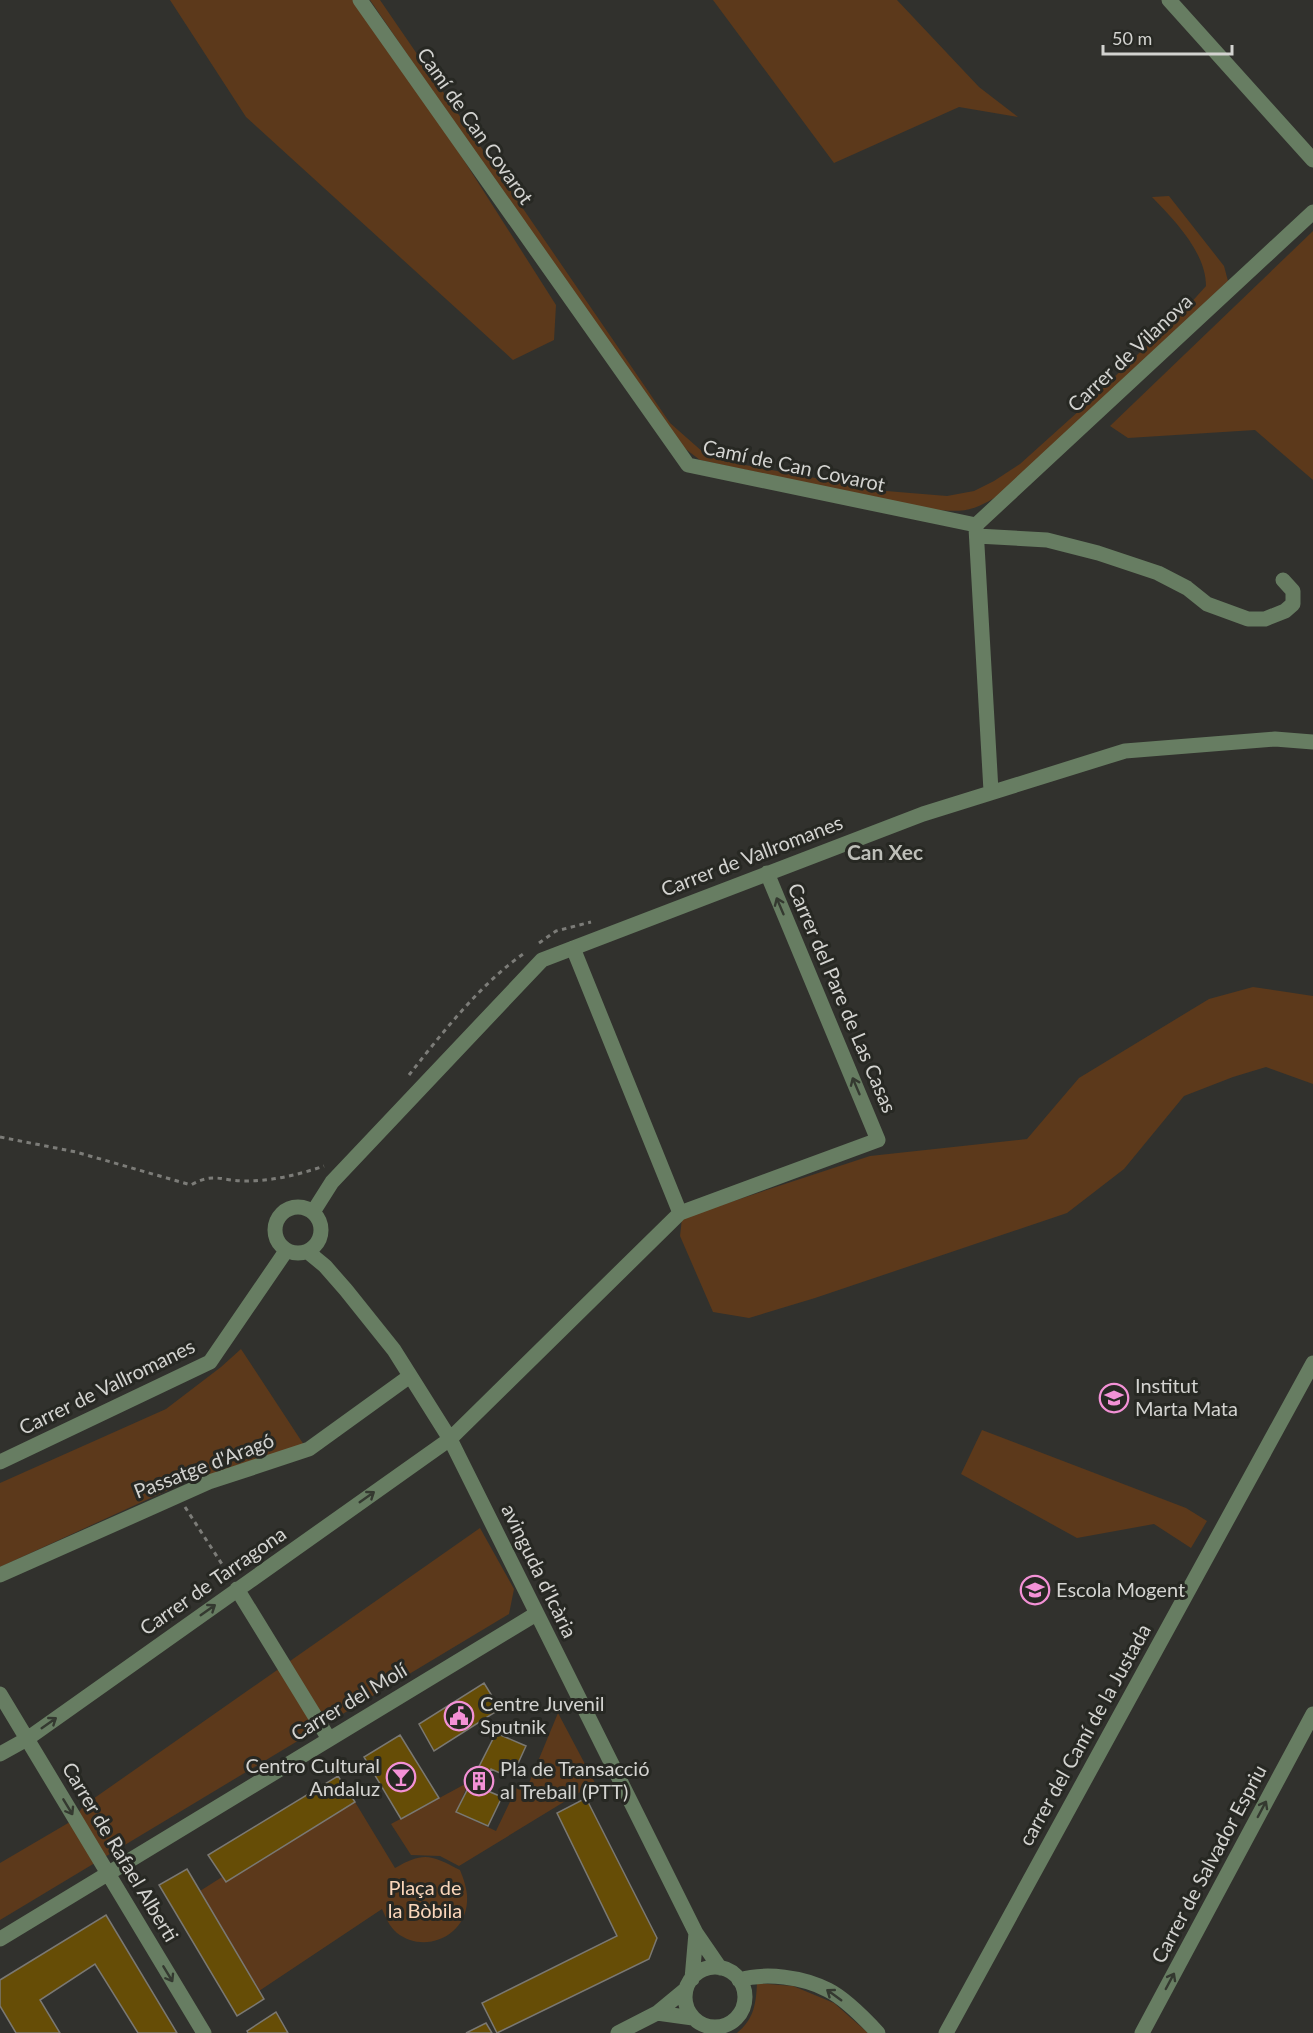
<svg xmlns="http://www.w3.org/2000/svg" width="1313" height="2033" font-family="Lato,sans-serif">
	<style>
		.green { fill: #5c391b }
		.building { fill: #664d06; stroke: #7a7873; stroke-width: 1.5 }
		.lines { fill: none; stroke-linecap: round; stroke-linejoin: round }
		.path { stroke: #7c7c78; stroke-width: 3; stroke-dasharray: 4.5 4.5; stroke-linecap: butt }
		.minor { stroke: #677d62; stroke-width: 15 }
		.oneway { stroke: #343930 }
		.labels { text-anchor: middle; stroke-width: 6; stroke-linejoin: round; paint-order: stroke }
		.street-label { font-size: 20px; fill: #d3d3d0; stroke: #272823 }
		.poi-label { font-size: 20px; fill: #d3d3d0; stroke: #272823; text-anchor: start }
		.park-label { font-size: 20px; fill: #fad6ba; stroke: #272823 }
		.neighbourhood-label { font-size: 21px; font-weight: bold; fill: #bebfb9; stroke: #272823 }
	</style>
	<rect width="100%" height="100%" fill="#31312d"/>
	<path class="green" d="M170 0H362L556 305 554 340 513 360 246 117Z
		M370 0H380L670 423 704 453 734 463 886 491 947 496 974 491 994 481 1020 464 1080 410 1188 306 1206 286C1206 252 1174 220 1152 197L1169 196 1224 266 1228 281 1007 490C973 512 967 513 927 509L700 460 675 441 583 311Z
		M713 0H897L979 87 1018 117 959 107 834 163Z
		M1313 231V480L1255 430 1128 438 1110 426Z
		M1253 987 1313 996V1084L1266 1067 1233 1077 1184 1096 1124 1169 1067 1213 815 1298 749 1318 713 1312 680 1236 682 1218 870 1156 1027 1139 1079 1078 1209 999Z
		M241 1349 304 1445 218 1479 203 1474 0 1567V1483L166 1409 221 1367Z
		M982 1430 1186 1508 1207 1521 1191 1548 1154 1524 1077 1538 961 1474Z
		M480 1528 514 1589 509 1614 0 1920V1863L75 1819 83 1806Z
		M558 1713 595 1783 459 1866 440 1856 411 1855 391 1824 469 1782 456 1812 496 1831 518 1785H523L529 1783Z
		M355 1802 395 1868C424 1851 431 1855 460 1870 464 1880 468 1891 467 1902 465 1937 424 1954 397 1933 389 1926 386 1918 382 1909L259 1991 200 1891 222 1877 226 1882Z
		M757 1983 793 1986 834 2003 868 2033H737C754 2019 756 2004 757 1983Z"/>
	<path class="building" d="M484 1683 500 1709 434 1751 419 1724Z
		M496 1733 526 1746 515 1770 504 1766 500 1773 491 1769 483 1789 502 1797 488 1826 456 1812Z
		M400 1735 439 1798 401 1819 364 1757Z
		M338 1776 355 1802 226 1882 208 1855Z
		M586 1798 657 1938 649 1959 497 2033 482 2003 617 1936 557 1813Z
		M187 1869 264 1999 237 2016 159 1885Z
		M106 1915 177 2033H138L95 1964 40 2000 60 2033H16L0 2006V1980Z
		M276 2012 288 2033H248L247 2031Z
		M486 2023 492 2033H466Z"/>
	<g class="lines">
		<path class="path" d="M795 844 820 835
			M539 943 556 931 591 922
			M409 1075C442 1033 483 981 526 952
			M0 1137 76 1152 191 1185C214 1172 221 1181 245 1181 272 1181 298 1175 324 1166
			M185 1507 229 1575"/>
		<path class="minor" d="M360 0 688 465 976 525
			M1169 0 1313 160
			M976 525 1313 212
			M976 528 991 791
			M977 536 1047 540 1098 553 1158 573 1187 588 1207 604 1248 619H1265L1285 611 1293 604V591L1283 580
			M573 948 680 1213
			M275 1230a23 23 0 1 1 46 0a23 23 0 1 1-46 0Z
			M313 1212 332 1182 542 960 923 814 1125 751 1275 739 1313 742
			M308 1252 325 1266 346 1290 394 1350 450 1439 696 1933 720 1968
			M0 1462 210 1362 286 1251
			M0 1575 209 1482 309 1449 410 1376
			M237 1589 329 1739
			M0 1694 204 2033
			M0 1754 27 1739 450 1439 680 1213 878 1140 767 873
			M0 1939 536 1614
			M685 1997a30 30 0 1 1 60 0a30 30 0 1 1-60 0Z
			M692 1979 696 1933
			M739 1980C766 1972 803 1977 828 1990 844 1998 865 2019 878 2033
			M657 2013 693 2018
			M618 2033 657 2013 686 1989
			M946 2033 1313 1363
			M1142 2033 1313 1714"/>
	</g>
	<defs><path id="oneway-shaft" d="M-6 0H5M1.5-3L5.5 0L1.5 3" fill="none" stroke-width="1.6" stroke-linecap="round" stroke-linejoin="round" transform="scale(1.5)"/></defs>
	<g class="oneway">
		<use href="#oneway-shaft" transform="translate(780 906) rotate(-113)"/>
		<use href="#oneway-shaft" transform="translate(856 1086) rotate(-113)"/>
		<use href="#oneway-shaft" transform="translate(367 1497) rotate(-35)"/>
		<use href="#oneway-shaft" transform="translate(208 1610) rotate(-35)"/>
		<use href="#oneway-shaft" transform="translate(49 1723) rotate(-35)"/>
		<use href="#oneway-shaft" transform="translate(68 1807) rotate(59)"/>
		<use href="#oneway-shaft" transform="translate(1262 1809) rotate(-62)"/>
		<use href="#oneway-shaft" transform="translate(168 1974) rotate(59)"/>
		<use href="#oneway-shaft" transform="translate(1170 1981) rotate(-62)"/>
		<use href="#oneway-shaft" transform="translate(834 1995) rotate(-144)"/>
	</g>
	<defs>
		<g id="school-ring" transform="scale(1.5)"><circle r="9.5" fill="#272823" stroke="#f391d6" stroke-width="1.5"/><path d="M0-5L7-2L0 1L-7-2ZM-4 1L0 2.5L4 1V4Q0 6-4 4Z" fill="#f391d6"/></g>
		<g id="civic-ring" transform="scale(1.5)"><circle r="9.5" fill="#272823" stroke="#f391d6" stroke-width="1.5"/><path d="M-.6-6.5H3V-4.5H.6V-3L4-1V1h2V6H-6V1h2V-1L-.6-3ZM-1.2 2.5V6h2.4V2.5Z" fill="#f391d6"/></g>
		<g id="bar-ring" transform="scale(1.5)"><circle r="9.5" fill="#272823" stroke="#f391d6" stroke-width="1.5"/><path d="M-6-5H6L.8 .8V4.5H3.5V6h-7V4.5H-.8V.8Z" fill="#f391d6"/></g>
		<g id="building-ring" transform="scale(1.5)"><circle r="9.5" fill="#272823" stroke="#f391d6" stroke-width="1.5"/><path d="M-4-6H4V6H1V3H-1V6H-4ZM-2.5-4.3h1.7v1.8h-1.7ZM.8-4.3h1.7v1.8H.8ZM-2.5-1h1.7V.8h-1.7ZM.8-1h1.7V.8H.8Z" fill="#f391d6"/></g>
	</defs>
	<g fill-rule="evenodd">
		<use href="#school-ring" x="1114" y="1398"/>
		<use href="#school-ring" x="1035" y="1590"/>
		<use href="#civic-ring" x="459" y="1716"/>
		<use href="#bar-ring" x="401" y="1777"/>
		<use href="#building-ring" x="479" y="1781"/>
	</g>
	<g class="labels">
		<g class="street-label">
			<text transform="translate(475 126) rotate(55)" y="7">Camí de Can Covarot</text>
			<text transform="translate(1130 353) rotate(-43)" y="7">Carrer de Vilanova</text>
			<text transform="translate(794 466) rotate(12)" y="7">Camí de Can Covarot</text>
			<text transform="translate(752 856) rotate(-21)" y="7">Carrer de Vallromanes</text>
			<text transform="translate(842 998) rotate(67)" y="7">Carrer del Pare de Las Casas</text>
			<text transform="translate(107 1387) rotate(-26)" y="7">Carrer de Vallromanes</text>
			<text transform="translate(204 1466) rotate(-21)" y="7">Passatge d'Aragó</text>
			<text transform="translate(539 1571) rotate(64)" y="7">avinguda d'Icària</text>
			<text transform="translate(213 1581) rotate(-35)" y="7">Carrer de Tarragona</text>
			<text transform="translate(349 1702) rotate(-31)" y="7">Carrer del Molí</text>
			<text transform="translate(1085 1735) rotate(-61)" y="7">carrer del Camí de la Justada</text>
			<text transform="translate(120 1852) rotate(59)" y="7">Carrer de Rafael Alberti</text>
			<text transform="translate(1209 1864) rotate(-62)" y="7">Carrer de Salvador Espriu</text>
		</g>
		<g class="poi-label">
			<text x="1135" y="1393">Institut<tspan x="1135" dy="23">Marta Mata</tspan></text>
			<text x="1056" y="1597">Escola Mogent</text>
			<text x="480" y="1711">Centre Juvenil<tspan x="480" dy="23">Sputnik</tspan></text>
			<text x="380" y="1773" text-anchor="end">Centro Cultural<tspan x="380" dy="23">Andaluz</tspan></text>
			<text x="500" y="1776">Pla de Transacció<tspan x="500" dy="23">al Treball (PTT)</tspan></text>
		</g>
		<g class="park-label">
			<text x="425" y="1895">Plaça de<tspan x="425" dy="23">la Bòbila</tspan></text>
		</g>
		<g class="neighbourhood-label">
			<text x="885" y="860">Can Xec</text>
		</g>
	</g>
	<path d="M1103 45v9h129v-9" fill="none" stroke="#d3d3d0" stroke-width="3"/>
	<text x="1112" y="45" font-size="18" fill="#d3d3d0" stroke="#272823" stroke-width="4.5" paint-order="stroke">50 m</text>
</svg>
